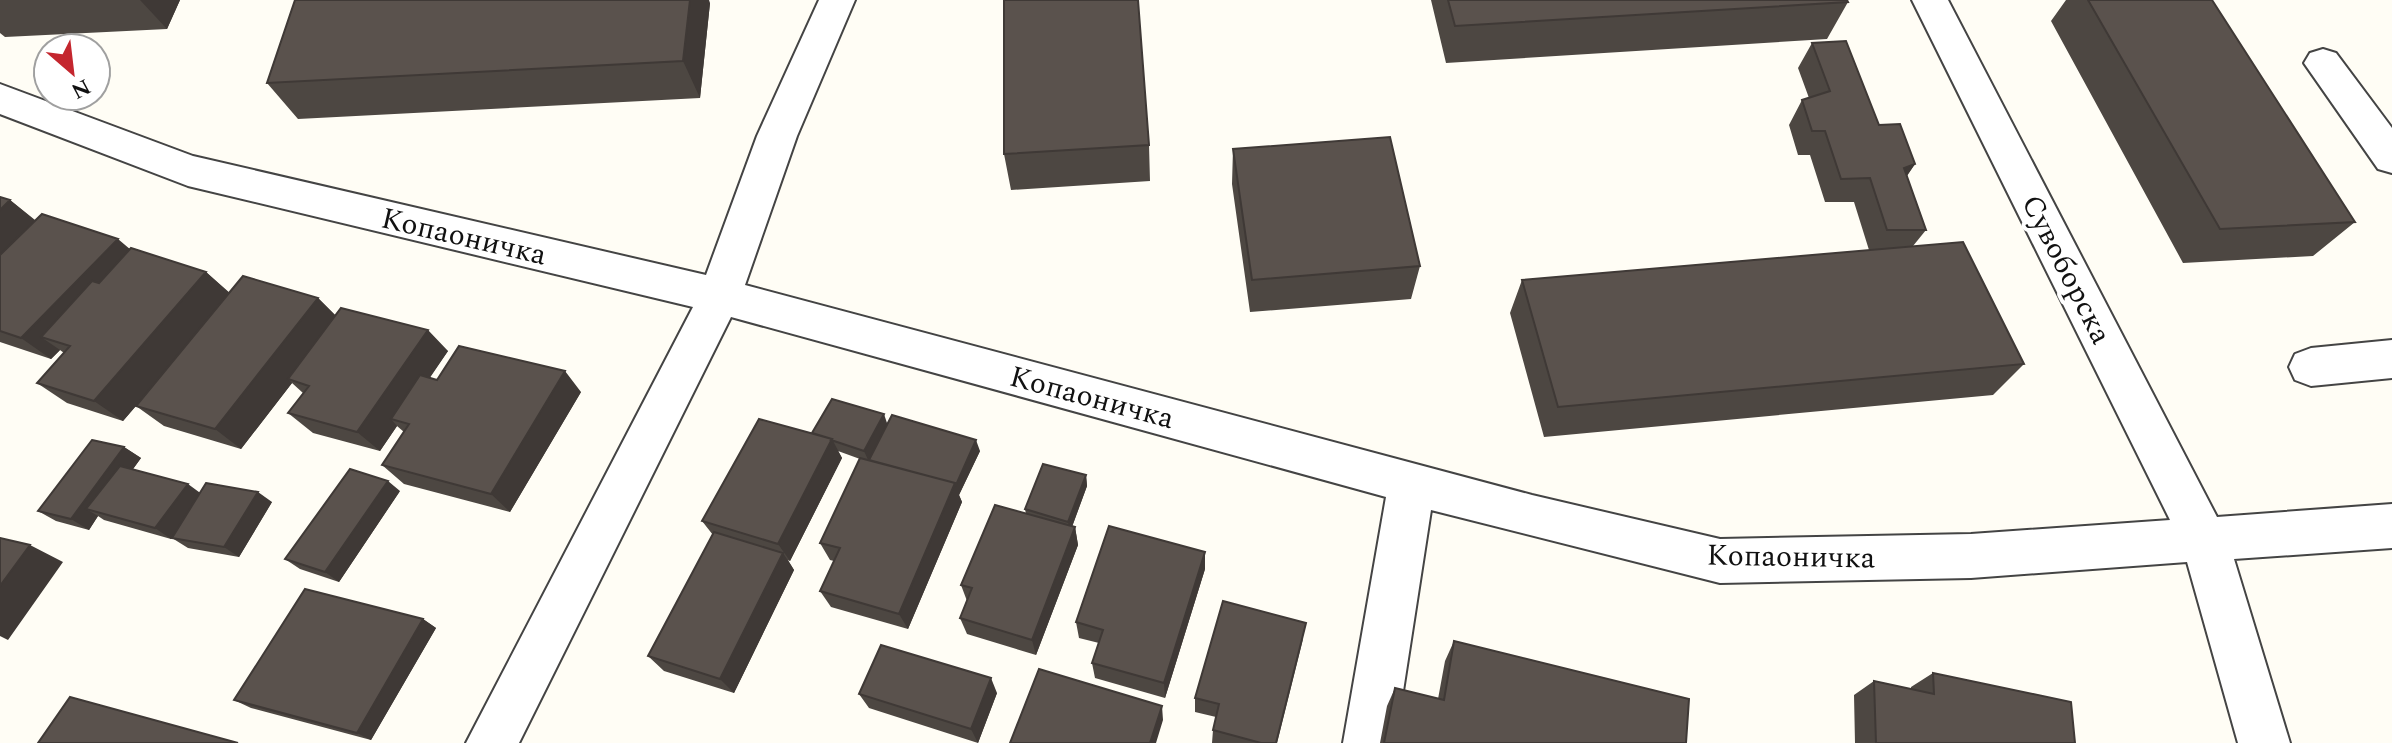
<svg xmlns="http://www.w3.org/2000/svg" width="2392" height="743" font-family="Spectral,serif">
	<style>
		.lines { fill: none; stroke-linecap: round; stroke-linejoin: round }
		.street-casing { stroke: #444; stroke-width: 4 }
		.street { fill: #fff; fill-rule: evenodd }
		.wall { fill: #4d4742 }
		.shaded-wall { fill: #3f3936 }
		.building { fill: #5a524d; stroke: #3f3936; stroke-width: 2 }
		.labels { text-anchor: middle; stroke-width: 8; stroke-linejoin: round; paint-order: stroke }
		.street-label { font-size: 30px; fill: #111; stroke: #fff }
	</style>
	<rect width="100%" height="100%" fill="#fffdf5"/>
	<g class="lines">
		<g class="street-casing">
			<path id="street" d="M819 0H855L797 136 745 285 1532 495 1720 539 1971 534 2170 520 1912 0H1948L2217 517 2392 504V548L2234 559 2290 743H2238L2187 562 1971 578 1720 583 1431 510 1395 743H1343L1386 497 731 317 519 743H466L693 307 188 186 0 114V84L193 156 706 275 757 136Z
				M2323 49 2336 53 2392 128V173L2378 169 2304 63 2310 53Z
				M2392 340V378L2311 386 2295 380 2289 367 2295 354 2311 348Z"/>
		</g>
		<use href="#street" class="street"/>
	</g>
	<path class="wall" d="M0 0H180L167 29 5 37 0 33Z
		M1431 0H1847L1848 2 1827 39 1446 63Z
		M2066 0H2212L2355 222 2313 256 2183 263 2051 21Z
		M710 3 700 98 298 119 267 83Z
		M1812 43 1879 125 1915 164 1907 176 1926 230 1913 246 2024 364 1993 395 1544 437 1510 313 1522 280 1869 250 1854 202H1825L1810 155H1798L1789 125 1802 100 1809 98 1798 68Z
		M1149 145 1150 181 1011 190 1004 154Z
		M1233 149 1420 266 1411 299 1250 312 1232 184Z
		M0 197 10 200 35 220 206 272 229 293 318 298 335 315 448 351 429 378 437 380 581 392 510 512 404 484 382 465 404 432 397 426 380 451 313 433 288 413 303 393 292 383 241 449 164 426 136 406 123 421 67 403 37 383 64 353 60 350 51 359 0 342Z
		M888 424 980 451 959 495 962 502 908 629 831 607 820 591 834 561 830 560 820 543 860 459 838 451 842 458 790 561 788 560 794 570 734 693 664 671 648 656 713 535 702 521 812 433Z
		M124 447 141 458 133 469 200 493 272 502 239 557 188 548 172 538 173 536 171 539 104 520 98 516 89 530 56 521 38 511Z
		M1086 475 1087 486 1072 527H1075L1078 545 1036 655 967 634 960 618 967 601 961 585 1026 514 1025 509Z
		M400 491 339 582 300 569 285 559Z
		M1205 569 1165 698 1095 678 1092 663 1099 643 1079 638 1076 622Z
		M423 619 436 628 371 740 251 708 234 700Z
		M1303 639 1277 743H1212L1213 730 1216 717 1195 712V698Z
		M1454 641 1686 743H1380L1387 706 1395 688 1438 699 1445 661Z
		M1933 673 2075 743H1855L1854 695 1874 681 1911 689V687Z
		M997 693 978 743 869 708 859 694Z"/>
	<path class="shaded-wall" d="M140 0H180L167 29Z
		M690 0H709L710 3 700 98 683 61Z
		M1915 164 1898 188 1904 168Z
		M10 200 38 223 0 265V210Z
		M118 239 144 261 41 337 60 350 51 359 21 338Z
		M206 272 231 294 123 421 94 401Z
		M318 298 340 320 288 379 292 383 241 449 215 429Z
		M428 330 448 351 400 422 391 419 397 426 380 451 357 432Z
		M565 371 581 392 510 512 491 494Z
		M884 414 888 426 869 462 864 451Z
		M832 439 842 458 790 561 778 544Z
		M976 440 980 451 959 495 962 502 908 629 899 614 955 483Z
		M124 447 141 458 101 513 86 509 98 516 89 530 71 519Z
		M1086 475 1087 486 1070 532 1068 522Z
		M388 481 400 491 339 582 325 572Z
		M188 484 203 495 171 539 155 528Z
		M258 492 272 502 239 557 224 547Z
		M1075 527 1078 545 1036 655 1032 640Z
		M30 545 63 562 8 640 0 636V586Z
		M1205 552V569L1165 698 1164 683Z
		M783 553 794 570 734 693 720 679Z
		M423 619 436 628 371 740 357 733Z
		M991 678 997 693 978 743 971 729Z
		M1162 706 1163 720 1156 743H1150Z"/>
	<path class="building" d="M295 0H690L683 61 267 83Z
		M1004 0H1138L1149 145 1004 154Z
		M1448 0H1847L1848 2 1455 26Z
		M2088 0H2212L2355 222 2220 229Z
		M1846 41 1879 125 1900 124 1915 164 1904 168 1926 230H1887L1870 178 1841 179 1825 131H1812L1802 100 1830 91 1812 43Z
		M1390 137 1420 266 1252 280 1233 149Z
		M0 197 10 200 0 210Z
		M42 214 118 239 21 338 0 331V255Z
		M1963 242 2024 364 1558 407 1522 280Z
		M131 248 206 272 94 401 37 383 70 346 41 337 92 281 99 283Z
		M243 276 318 298 215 429 136 406Z
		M341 308 428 330 357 432 288 413 309 386 288 379Z
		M459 346 565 371 491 494 382 465 409 424 391 419 420 375 437 380Z
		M832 399 884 414 864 451 831 440 832 439 812 433Z
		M892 415 976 440 956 485 955 483 869 460Z
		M759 419 832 439 778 544 702 521Z
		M92 440 124 447 71 519 38 511Z
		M860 458 955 483 899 614 820 591 840 548 820 543Z
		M1043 464 1086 475 1068 522 1025 509Z
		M120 466 188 484 155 528 86 509Z
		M350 469 388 481 325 572 285 559Z
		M206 483 258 492 224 547 172 538Z
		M995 505 1075 527 1032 640 960 618 972 588 961 585Z
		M1109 526 1205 552 1164 683 1092 663 1103 630 1076 622Z
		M714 532 783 553 720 679 648 656Z
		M0 538 30 545 0 586Z
		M305 589 423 619 357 733 234 700Z
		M1223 601 1306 623 1276 743H1261L1213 730 1219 704 1195 698Z
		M1454 641 1689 699 1686 743H1384L1395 688 1444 700Z
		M881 645 991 678 971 729 859 694Z
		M1039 669 1162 706 1150 743H1010Z
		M1933 673 2071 702 2075 743H1876L1874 681 1934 694Z
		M70 697 238 743H38Z"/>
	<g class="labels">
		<g class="street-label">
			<text transform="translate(464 236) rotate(13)" y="10">Копаоничка</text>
			<text transform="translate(2067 269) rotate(63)" y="10">Сувоборска</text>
			<text transform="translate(1092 397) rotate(15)" y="10">Копаоничка</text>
			<text transform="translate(1791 556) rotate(1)" y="10">Копаоничка</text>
		</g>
	</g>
	<g transform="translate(72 72) rotate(152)"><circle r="38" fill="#ffffff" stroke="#a0a0a0" stroke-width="2"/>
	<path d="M0-6L14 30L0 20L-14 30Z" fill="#c4262e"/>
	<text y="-12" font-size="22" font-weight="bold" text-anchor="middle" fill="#111111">N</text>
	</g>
</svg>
